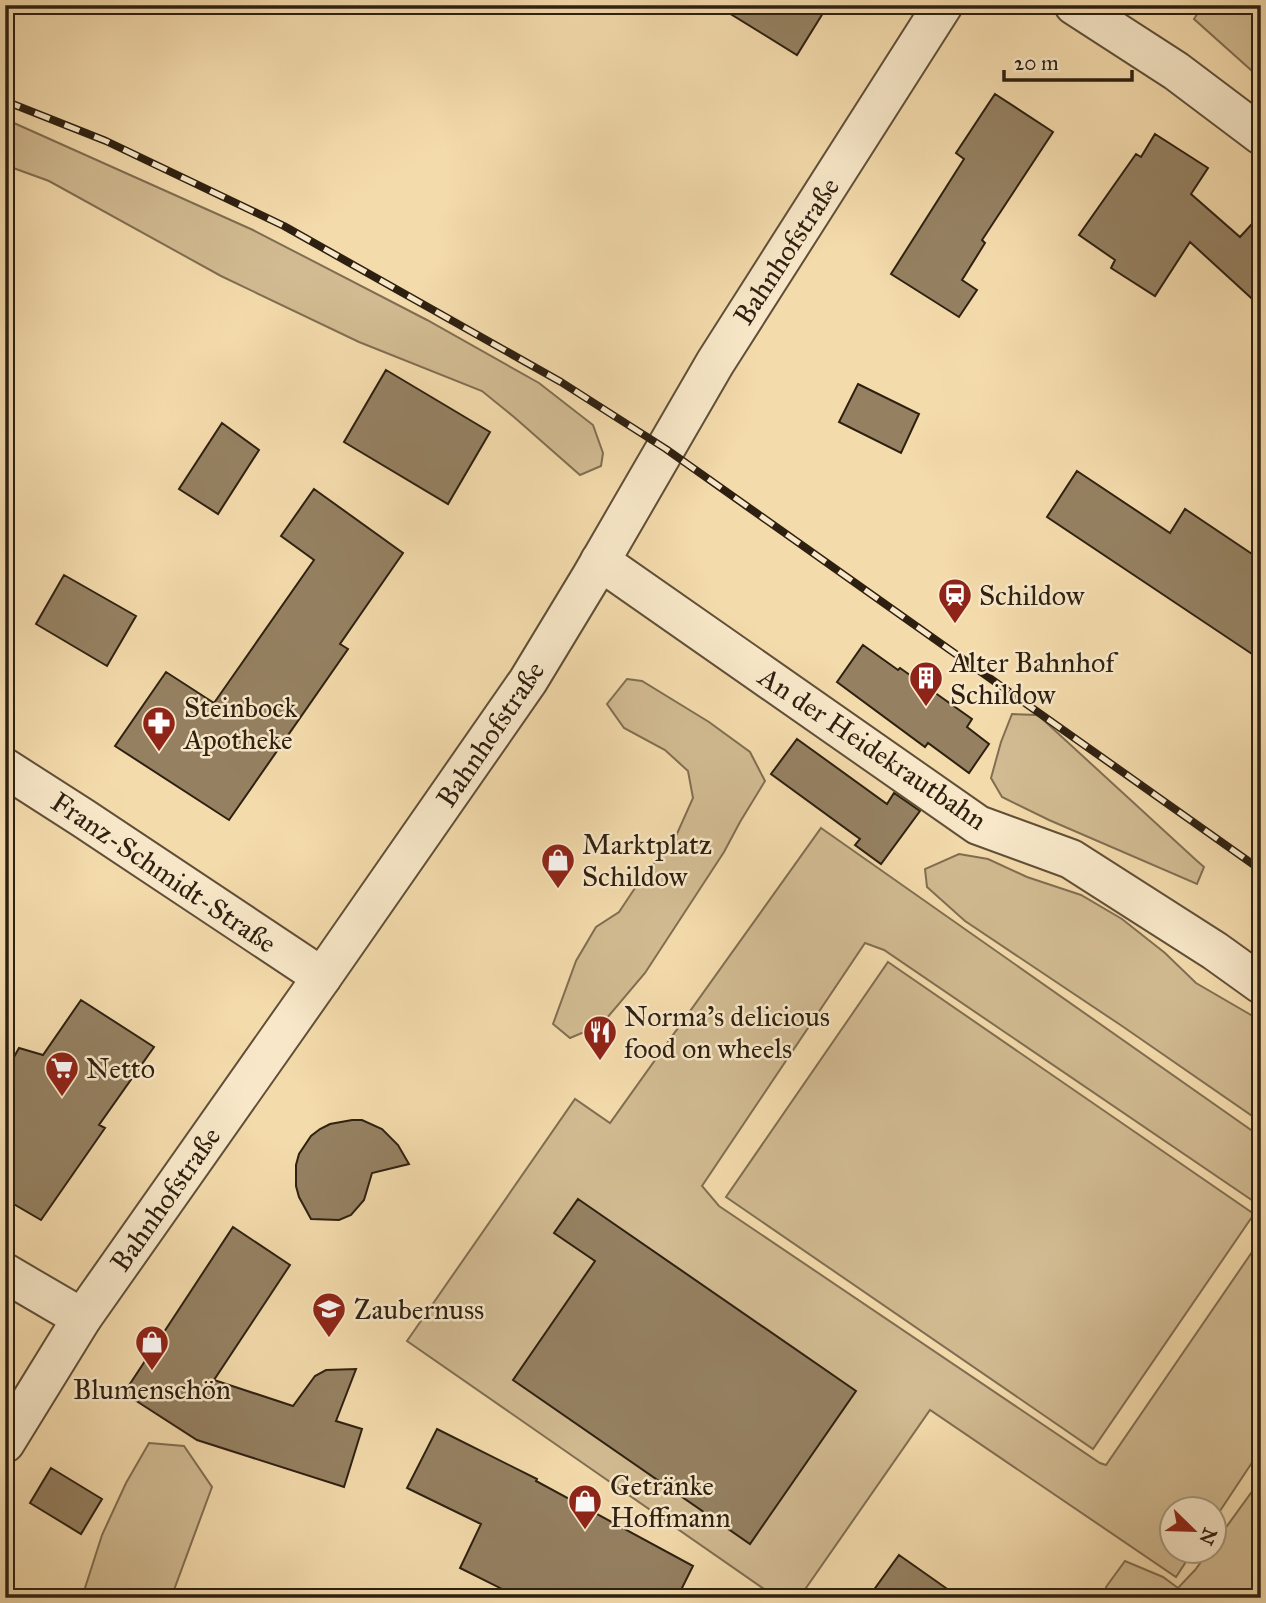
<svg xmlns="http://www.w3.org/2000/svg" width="1266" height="1603" font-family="'IM FELL Great Primer',serif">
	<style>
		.green { fill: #d2bb92; stroke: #806e52; stroke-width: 2 }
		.building { fill: #958162; stroke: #2e2011; stroke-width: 2 }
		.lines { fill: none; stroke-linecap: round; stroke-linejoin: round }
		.minor-casing { stroke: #604f38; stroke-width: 42 }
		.tertiary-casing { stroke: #604f38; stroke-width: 42 }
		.minor { stroke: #f8e8c9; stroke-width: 38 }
		.tertiary { stroke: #f8e8c9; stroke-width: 38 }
		.rail-casing { stroke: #2e2011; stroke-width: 8 }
		.rail { stroke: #f8e8c9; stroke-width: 5; stroke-dasharray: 16; stroke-linecap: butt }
		.labels { text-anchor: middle; stroke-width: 5; stroke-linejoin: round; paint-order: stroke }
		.street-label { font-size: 28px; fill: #2e2011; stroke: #f8e8c9 }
		.poi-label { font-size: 28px; fill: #2e2011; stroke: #f8e8c9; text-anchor: start }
	</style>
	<rect width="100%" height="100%" fill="#f4dbac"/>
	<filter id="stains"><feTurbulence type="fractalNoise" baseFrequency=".00286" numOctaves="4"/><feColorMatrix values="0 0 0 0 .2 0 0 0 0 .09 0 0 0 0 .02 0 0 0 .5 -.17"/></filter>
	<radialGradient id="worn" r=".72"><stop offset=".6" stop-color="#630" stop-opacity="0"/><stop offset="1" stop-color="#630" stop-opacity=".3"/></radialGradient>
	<path class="green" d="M1203 5H1261V79L1194 19Z
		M5 119 253 230 427 320 539 383 593 425 603 453 601 466 580 475 514 417 482 391 359 342 221 276 49 181 5 165Z
		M627 679 642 681 709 722 750 752 765 781 740 822 724 852 645 973 601 1025 570 1038 553 1024 576 961 596 927 619 912 639 882 676 836 693 798 688 771 665 750 624 728 607 704Z
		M1012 714 1038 715 1196 860 1204 867 1197 884 1049 820 1002 797 991 778 1001 742Z
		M821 828 1261 1137V1208L1256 1203 884 950 865 943 702 1186 719 1206 1100 1463 1106 1465 1261 1239V1449L1214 1520V1508H1172V1550L1193 1551 1176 1577 930 1410 799 1598H777L407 1341 575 1099 610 1123Z
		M959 854 988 859 1027 877 1081 895 1122 919 1165 953 1196 983 1251 1015 1261 1024V1122L1122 1026 965 921 927 887 925 869Z
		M888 962 1254 1214 1093 1449 726 1197Z
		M149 1443 184 1446 212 1487 171 1598H85L84 1591 102 1535 126 1483Z
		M1261 1479V1598H1111L1106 1587 1125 1561 1163 1577 1178 1588 1195 1570 1209 1551 1214 1550V1544Z"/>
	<path class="building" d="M716 5H828L797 55Z
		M995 94 1053 132 982 240 985 243 962 280 977 290 959 317 891 274 964 159 956 153Z
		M1155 134 1208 168 1191 194 1240 237 1261 214V307L1190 242 1155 296 1111 268 1115 260 1079 235 1136 154 1141 157Z
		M386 370 490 432 448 504 344 442Z
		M858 384 919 414 901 453 839 422Z
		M222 423 259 450 218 514 179 489Z
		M1077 471 1170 533 1185 509 1261 560V660L1047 517Z
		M314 489 403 553 340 644 348 649 229 820 115 746 166 672 214 703 314 560 281 536Z
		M64 575 136 616 107 666 36 624Z
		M863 645 898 670 900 668 972 719 967 727 989 744 969 773 928 743 925 747 837 682Z
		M797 739 887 804 894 793 920 811 881 864 855 845 860 839 771 774Z
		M81 1000 154 1047 99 1125 105 1128 41 1220 5 1199V1073L19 1048 43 1055Z
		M352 1120H362L382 1129 398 1145 409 1164 372 1173 364 1200 351 1215 339 1220 311 1219 299 1197 296 1186V1165L299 1154 311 1136 320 1129 330 1124Z
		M578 1199 856 1391 750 1544 513 1380 595 1261 554 1233Z
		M233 1227 290 1265 214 1380 293 1406 315 1376 326 1370 356 1369 336 1421 362 1429 344 1487 197 1440 124 1393Z
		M437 1429 537 1479 536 1481 693 1566 677 1598H520L460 1568 481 1524 407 1488Z
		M51 1468 102 1499 81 1534 30 1503Z
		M899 1555 960 1598H868Z"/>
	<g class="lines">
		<g class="minor-casing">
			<path id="minor" d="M1074 5 1176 71 1261 135
				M600 561 978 825 1071 859 1215 951 1261 984
				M5 768 83 818 322 977
				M5 1273 82 1318"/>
		</g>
		<g class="tertiary-casing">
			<path id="tertiary" d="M5 1443 82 1318 322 977 528 681 591 577 715 363 943 5"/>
		</g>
		<use href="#minor" class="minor"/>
		<use href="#tertiary" class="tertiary"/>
		<g class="rail-casing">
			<path id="rail" d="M5 101 106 141 284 226 561 382 666 449 1261 870"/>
		</g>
		<use href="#rail" class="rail"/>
	</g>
	<defs>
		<g id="station-pin" transform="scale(1.75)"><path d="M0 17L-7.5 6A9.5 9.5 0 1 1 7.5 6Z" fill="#8f2418" stroke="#f8e8c9"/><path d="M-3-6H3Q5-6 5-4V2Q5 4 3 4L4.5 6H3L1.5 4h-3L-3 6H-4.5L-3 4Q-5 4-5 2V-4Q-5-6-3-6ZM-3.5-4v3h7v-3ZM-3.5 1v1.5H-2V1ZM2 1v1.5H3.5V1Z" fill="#fff"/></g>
		<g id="building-pin" transform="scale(1.75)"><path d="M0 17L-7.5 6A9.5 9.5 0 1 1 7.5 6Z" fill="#8f2418" stroke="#f8e8c9"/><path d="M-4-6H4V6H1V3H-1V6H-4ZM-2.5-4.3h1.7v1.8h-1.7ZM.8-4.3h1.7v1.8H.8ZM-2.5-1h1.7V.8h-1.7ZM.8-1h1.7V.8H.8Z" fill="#fff"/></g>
		<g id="pharmacy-pin" transform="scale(1.75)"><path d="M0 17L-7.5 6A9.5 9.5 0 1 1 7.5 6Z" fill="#8f2418" stroke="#f8e8c9"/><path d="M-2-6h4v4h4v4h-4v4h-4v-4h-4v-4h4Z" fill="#fff"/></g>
		<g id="shop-pin" transform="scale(1.75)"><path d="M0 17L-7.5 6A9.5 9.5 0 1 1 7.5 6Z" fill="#8f2418" stroke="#f8e8c9"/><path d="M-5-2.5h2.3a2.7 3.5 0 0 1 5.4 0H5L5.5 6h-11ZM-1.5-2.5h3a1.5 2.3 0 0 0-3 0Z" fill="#fff"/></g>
		<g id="restaurant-pin" transform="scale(1.75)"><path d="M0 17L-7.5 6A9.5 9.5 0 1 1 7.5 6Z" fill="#8f2418" stroke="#f8e8c9"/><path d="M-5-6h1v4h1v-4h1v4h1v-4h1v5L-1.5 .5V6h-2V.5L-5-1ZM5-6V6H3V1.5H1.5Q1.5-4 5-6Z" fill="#fff"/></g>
		<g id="supermarket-pin" transform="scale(1.75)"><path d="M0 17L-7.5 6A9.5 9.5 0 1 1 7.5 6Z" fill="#8f2418" stroke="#f8e8c9"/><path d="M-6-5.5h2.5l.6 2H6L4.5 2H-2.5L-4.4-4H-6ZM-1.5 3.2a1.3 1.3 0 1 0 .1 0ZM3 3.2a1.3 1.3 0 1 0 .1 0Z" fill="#fff"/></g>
		<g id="school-pin" transform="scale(1.75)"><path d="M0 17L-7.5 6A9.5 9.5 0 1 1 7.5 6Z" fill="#8f2418" stroke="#f8e8c9"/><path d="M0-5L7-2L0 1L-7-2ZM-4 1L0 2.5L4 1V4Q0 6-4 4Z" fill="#fff"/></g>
	</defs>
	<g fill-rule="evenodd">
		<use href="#station-pin" x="955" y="595"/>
		<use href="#building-pin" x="926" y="678"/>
		<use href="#pharmacy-pin" x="159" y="723"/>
		<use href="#shop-pin" x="558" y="860"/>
		<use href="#restaurant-pin" x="600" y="1032"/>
		<use href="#supermarket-pin" x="62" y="1068"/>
		<use href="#school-pin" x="329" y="1309"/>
		<use href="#shop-pin" x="152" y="1342"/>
		<use href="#shop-pin" x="585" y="1501"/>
	</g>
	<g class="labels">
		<g class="street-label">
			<text transform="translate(786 251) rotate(-57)" y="10">Bahnhofstraße</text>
			<text transform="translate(490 734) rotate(-56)" y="10">Bahnhofstraße</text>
			<text transform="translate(873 748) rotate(34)" y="10">An der Heidekrautbahn</text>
			<text transform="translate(164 872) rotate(34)" y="10">Franz-Schmidt-Straße</text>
			<text transform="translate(165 1199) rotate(-55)" y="10">Bahnhofstraße</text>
		</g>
		<g class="poi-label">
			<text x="979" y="605">Schildow</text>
			<text x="950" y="672">Alter Bahnhof<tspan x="950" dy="32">Schildow</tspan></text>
			<text x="184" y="717">Steinbock<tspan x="184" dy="32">Apotheke</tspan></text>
			<text x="582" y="854">Marktplatz<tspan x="582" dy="32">Schildow</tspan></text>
			<text x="624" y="1026">Norma’s delicious<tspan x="624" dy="32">food on wheels</tspan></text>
			<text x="86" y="1078">Netto</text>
			<text x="354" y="1319">Zaubernuss</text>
			<text x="152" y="1399" text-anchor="middle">Blumenschön</text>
			<text x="610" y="1495">Getränke<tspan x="610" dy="32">Hoffmann</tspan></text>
		</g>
	</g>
	<rect width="1266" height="1603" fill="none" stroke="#f4dbac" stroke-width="28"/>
	<rect x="7" y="7" width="1252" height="1589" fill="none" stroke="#2e2011" stroke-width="3.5"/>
	<rect x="14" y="14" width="1238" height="1575" fill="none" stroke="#2e2011" stroke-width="2"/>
	<g transform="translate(1193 1530) rotate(113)"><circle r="33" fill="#f8e8c9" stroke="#a7987f" stroke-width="2"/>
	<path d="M0-5L12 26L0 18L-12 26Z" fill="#8f2418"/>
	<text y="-10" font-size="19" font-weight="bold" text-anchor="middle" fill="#2e2011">N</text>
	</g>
	<path d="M1004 70v10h128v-10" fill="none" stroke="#2e2011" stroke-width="3.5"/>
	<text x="1014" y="70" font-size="21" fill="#2e2011" stroke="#f8e8c9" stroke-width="5" paint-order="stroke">20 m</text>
	<rect width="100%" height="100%" filter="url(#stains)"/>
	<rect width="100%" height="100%" fill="url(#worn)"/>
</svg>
